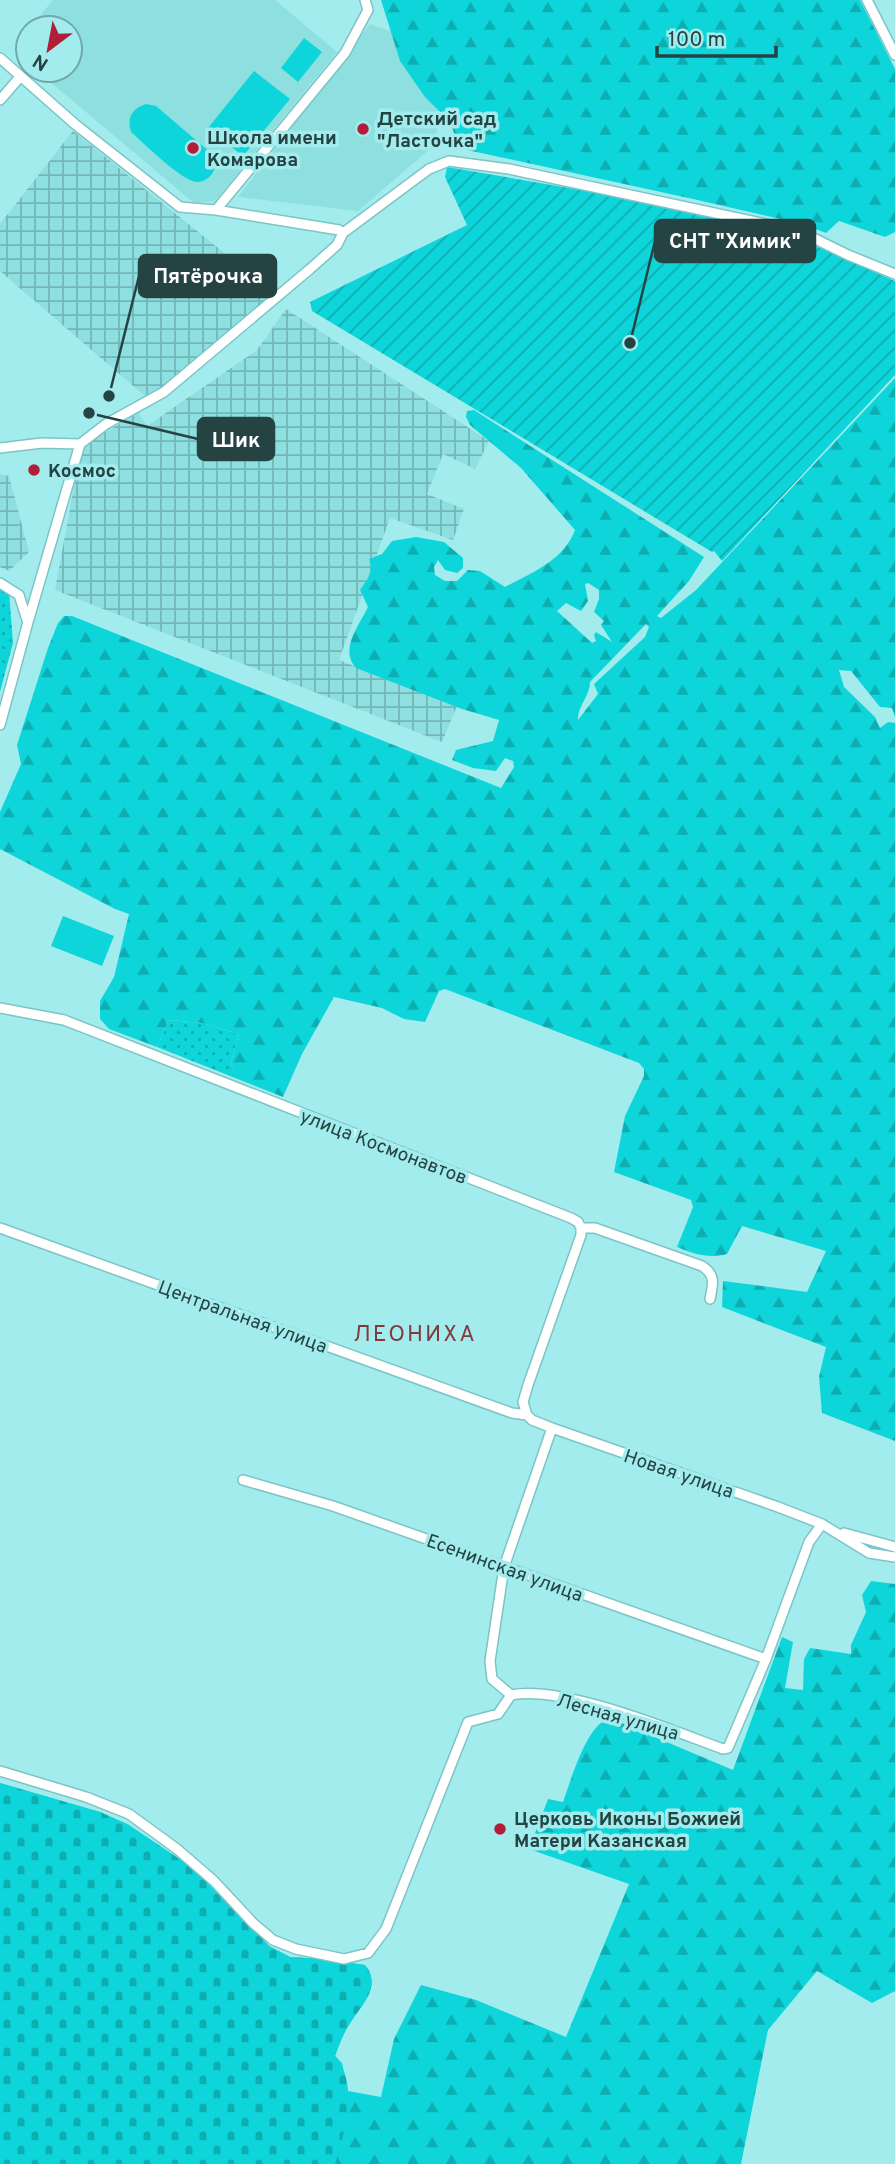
<svg xmlns="http://www.w3.org/2000/svg" width="895" height="2164" font-family="Overpass,sans-serif">
	<style>
		.built { fill: #8ddfe0 }
		.industrial { fill: url(#industrial-grid) }
		.grass { fill: url(#grass-dots) }
		.forest { fill: url(#forest-firs); fill-rule: evenodd }
		.cemetery { fill: url(#cemetery-stones) }
		.garden { fill: url(#garden-furrows) }
		.pitch { fill: #0ed5d9 }
		.lines { fill: none; stroke-linecap: round; stroke-linejoin: round }
		.minor-casing { stroke: #7cc4c5; stroke-width: 12 }
		.minor { stroke: #fff; stroke-width: 9 }
		.poi-dot { fill: #b11e3a; stroke: #a3eced; stroke-width: 2.5 }
		.labels { text-anchor: middle; stroke-width: 7; stroke-linejoin: round; paint-order: stroke }
		.poi-label { font-size: 19px; font-weight: bold; fill: #254343; stroke: #a3eced; text-anchor: start }
		.street-label { font-size: 19px; fill: #254343; stroke: #a3eced }
		.quarter-label { font-size: 23px; letter-spacing: 2px; fill: #823a3f; stroke: #a3eced }
		.leader { fill: none; stroke: #254343; stroke-width: 2.5 }
		.callout-dot { fill: #254343; stroke: #a3eced; stroke-width: 2.5 }
		.callout { fill: #254343; stroke: #254343; stroke-width: 2.5 }
		.callout-label { font-size: 21px; text-anchor: middle; font-weight: bold; fill: #fff }
	</style>
	<defs>
		<pattern id="industrial-grid" width="8" height="8" patternUnits="userSpaceOnUse" patternTransform="scale(1.75)"><rect width="8" height="8" fill="#8ddfe0"/><path d="M0 4h8M4 0v8" fill="none" stroke="#73b6b7"/></pattern>
		<pattern id="grass-dots" width="8" height="8" patternUnits="userSpaceOnUse" patternTransform="scale(1.75)"><rect width="8" height="8" fill="#0ed5d9"/><path d="M2 2h.1M6 6h.1" fill="none" stroke="#0daeb2" stroke-width="1.8" stroke-linecap="round"/></pattern>
		<pattern id="forest-firs" width="22" height="20" patternUnits="userSpaceOnUse" patternTransform="scale(1.75)"><rect width="22" height="20" fill="#0ed5d9"/><path d="M5 1l3.5 6h-7zM16 11l3.5 6h-7z" fill="#0daeb2"/></pattern>
		<pattern id="cemetery-stones" width="16" height="16" patternUnits="userSpaceOnUse" patternTransform="scale(1.75)"><rect width="16" height="16" fill="#0ed5d9"/><path d="M2 7V4a2 2 0 0 1 4 0v3zM10 15v-3a2 2 0 0 1 4 0v3z" fill="#0daeb2"/></pattern>
		<pattern id="garden-furrows" width="10" height="10" patternUnits="userSpaceOnUse" patternTransform="scale(1.75)"><rect width="10" height="10" fill="#0ed5d9"/><path d="M-1 1l2-2M0 10L10 0M9 11l2-2" fill="none" stroke="#0daeb2"/></pattern>
	</defs>
	<rect width="100%" height="100%" fill="#a3eced"/>
	<path class="built" d="M53 0H275L337 52 215 201 194 203 36 70H70V28H30Z
		M370 24 458 55 436 116 438 142 358 211 238 197Z"/>
	<path class="industrial" d="M73 131 274 293 161 388 146 397 0 271V224Z
		M286 309 489 441 475 469 443 454 427 494 464 509 453 540 390 518 339 660 457 706 442 742 55 590 77 470 82 453 92 440 138 413 147 426 257 350Z
		M0 474 9 476 29 552 9 571 0 567Z"/>
	<path class="grass" d="M0 589 9 592 13 643 0 692Z
		M169 1020 202 1023 239 1034 231 1062 235 1078 157 1047Z"/>
	<path class="forest" d="M381 0H860L895 69V232L885 237 839 221 826 233 802 224 693 199 458 148 451 123 425 97 400 61Z
		M895 378V717L892 708 880 707 851 671 839 670 844 687 875 717 880 728 888 722 895 723V1441L822 1413 819 1377 826 1347 722 1307 723 1281 807 1292 826 1251 742 1226 727 1254C710 1259 693 1254 677 1247L693 1207 691 1200 614 1172 625 1116 644 1076V1069L639 1063 445 989 439 991 425 1022 404 1019 382 1008 334 997 302 1054 283 1097 235 1078 231 1062 239 1034 202 1023 169 1020 157 1047 109 1029 100 1019V1001L114 977 129 914 115 909 0 849V812L21 764 17 745 48 648 58 623 64 616H72L501 788 514 767 513 761 505 758 496 771 473 768 452 760 456 750 493 741 499 720 462 709 356 668C339 649 359 626 368 607L360 590C367 580 374 572 369 559L382 554 392 541 416 537 444 542 463 558V568L457 573 445 570 438 560 434 567 435 575 445 581H457L468 570 480 571 505 587C533 572 563 561 575 530L521 468 470 425 466 417 467 411 474 410 704 557 689 581 657 616 661 618 696 590ZM588 583 599 590V599L594 612 604 621 601 625 612 642 596 632 594 635 596 641 592 643 557 611 566 603 581 611 588 601 585 584ZM646 624 649 627 645 637 594 684 598 694 578 720C577 707 590 696 590 682Z
		M871 1581 895 1584V1991L872 2003 817 1971 768 2030 741 2164H0V1783L100 1812 129 1825 245 1919 269 1946 290 1957 322 1959 365 1965C383 1987 360 2006 349 2025 343 2034 339 2045 335 2056L342 2063 348 2091 381 2097 394 2039 421 1985 476 2000 566 2037 629 1884 529 1849 548 1799 563 1802C571 1780 587 1723 610 1718L733 1770 782 1637 793 1642 785 1688 803 1690 804 1659 810 1648 851 1654V1645L866 1612 862 1595Z"/>
	<path class="cemetery" d="M0 1783 100 1812 129 1825 193 1868 269 1946 290 1957 322 1959 365 1965C383 1987 360 2006 349 2025 343 2034 339 2045 335 2056 359 2084 345 2132 335 2164H0Z"/>
	<path class="garden" d="M447 167 621 197 795 237 895 281V375L722 561 714 551 712 552 312 311 310 302 467 225 445 177Z"/>
	<path class="pitch" d="M304 38 322 52 298 82 281 68Z
		M254 71 290 99 243 156 208 128Z
		M146 104 156 106 211 153C215 160 217 166 212 174 209 178 203 182 198 182 183 183 144 143 131 132 127 118 131 109 146 104Z
		M63 916 114 936 102 966 51 946Z"/>
	<g class="lines">
		<g class="minor-casing">
			<path id="minor" d="M867 0 895 55
				M0 58 76 125 180 207 216 210 339 230 343 233
				M0 100 20 77
				M216 210 345 53 368 10 365 0
				M0 448 42 443 80 444
				M0 583 19 595 27 620
				M0 725 28 622 80 444 106 424 164 392 310 269 337 245 343 233 429 169 449 161 509 169 799 231 848 255 895 274
				M0 1008 64 1020 571 1218 578 1222 581 1228
				M0 1228 512 1413 527 1415
				M581 1228H595L702 1266C716 1275 713 1284 710 1299
				M527 1415 532 1420 552 1428 778 1507 822 1524 869 1553 895 1557
				M527 1415 523 1402 528 1385 581 1235V1228
				M243 1480 333 1506 766 1659
				M844 1533 895 1547
				M511 1695C563 1685 671 1730 723 1749L728 1748 766 1659 809 1542 822 1524
				M511 1695 492 1679 490 1661 504 1567 552 1428
				M0 1771 86 1797 129 1814 177 1849 214 1881 253 1923 273 1940 296 1949 344 1959 368 1953 386 1929 468 1722 498 1714 511 1695"/>
		</g>
		<use href="#minor" class="minor"/>
	</g>
	<g class="poi-dot">
		<circle cx="363" cy="129" r="7"/>
		<circle cx="193" cy="148" r="7"/>
		<circle cx="34" cy="470" r="7"/>
		<circle cx="500" cy="1829" r="7"/>
	</g>
	<g class="labels">
		<g class="poi-label">
			<text x="377" y="125">Детский сад<tspan x="377" dy="22">"Ласточка"</tspan></text>
			<text x="207" y="144">Школа имени<tspan x="207" dy="22">Комарова</tspan></text>
			<text x="48" y="477">Космос</text>
			<text x="514" y="1825">Церковь Иконы Божией<tspan x="514" dy="22">Матери Казанская</tspan></text>
		</g>
		<g class="street-label">
			<text transform="translate(384 1146) rotate(21)" y="7">улица Космонавтов</text>
			<text transform="translate(243 1316) rotate(20)" y="7">Центральная улица</text>
			<text transform="translate(679 1473) rotate(19)" y="7">Новая улица</text>
			<text transform="translate(505 1567) rotate(20)" y="7">Есенинская улица</text>
			<text transform="translate(618 1716) rotate(16)" y="7">Лесная улица</text>
		</g>
		<g class="quarter-label">
			<text x="415" y="1341">ЛЕОНИХА</text>
		</g>
	</g>
	<path class="leader" d="M630 343L655 241M109 396L139 276M89 413L198 439"/>
	<g class="callout-dot">
		<circle cx="630" cy="343" r="7"/>
		<circle cx="109" cy="396" r="7"/>
		<circle cx="89" cy="413" r="7"/>
	</g>
	<g class="callout">
		<rect x="655" y="220" width="160" height="42" rx="7"/>
		<rect x="139" y="255" width="137" height="42" rx="7"/>
		<rect x="198" y="418" width="76" height="42" rx="7"/>
	</g>
	<g class="callout-label">
		<text x="735" y="248">СНТ "Химик"</text>
		<text x="208" y="283">Пятёрочка</text>
		<text x="236" y="447">Шик</text>
	</g>
	<g transform="translate(49 49) rotate(212)"><circle r="33" fill="#a3eced" stroke="#71a8a9" stroke-width="2"/>
	<path d="M0-5L12 26L0 18L-12 26Z" fill="#b11e3a"/>
	<text y="-10" font-size="19" font-weight="bold" text-anchor="middle" fill="#254343">N</text>
	</g>
	<path d="M657 46v10h119v-10" fill="none" stroke="#254343" stroke-width="3.5"/>
	<text x="668" y="46" font-size="21" fill="#254343" stroke="#a3eced" stroke-width="5" paint-order="stroke">100 m</text>
</svg>
